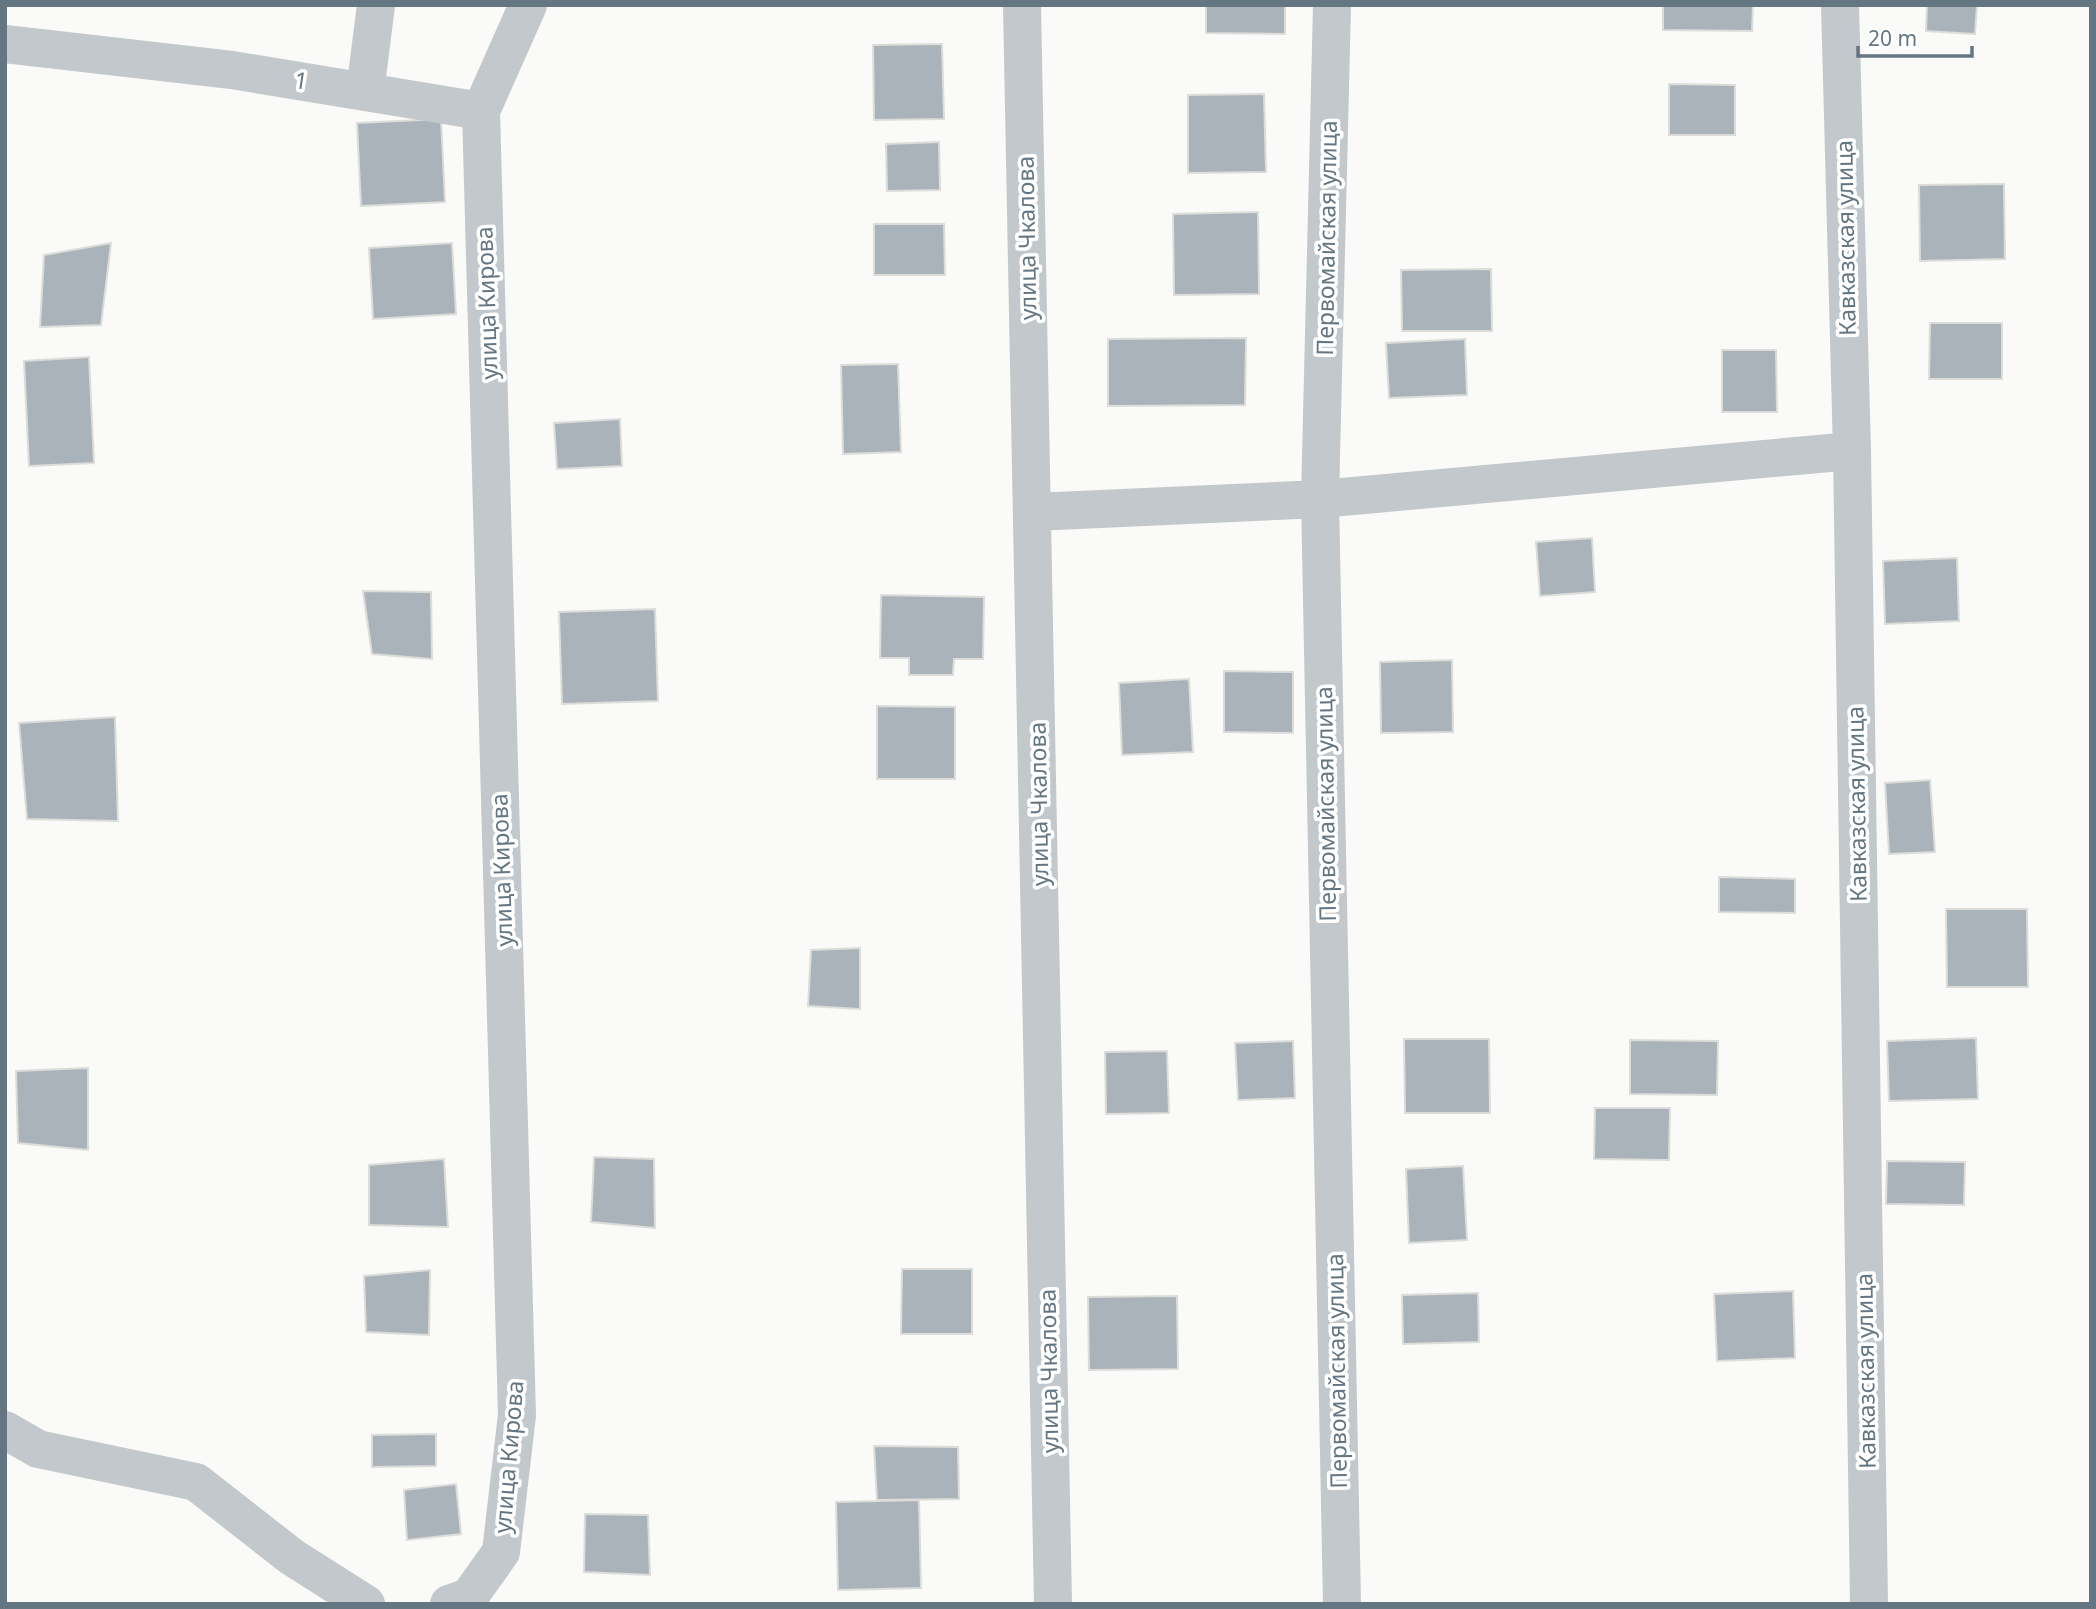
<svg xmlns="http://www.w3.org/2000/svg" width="2096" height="1609" font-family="'Noto Sans',sans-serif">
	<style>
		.building { fill: #aab3b9; stroke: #dcdcda; stroke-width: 2 }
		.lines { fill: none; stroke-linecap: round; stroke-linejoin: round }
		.minor { stroke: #c3c8cc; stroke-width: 38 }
		.labels { text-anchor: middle; stroke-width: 7; stroke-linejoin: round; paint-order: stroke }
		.street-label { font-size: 23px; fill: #657683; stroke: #fff }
	</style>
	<rect width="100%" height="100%" fill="#fafaf8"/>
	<path class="building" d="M1206 5H1285V34L1206 33Z
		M1663 5H1753L1752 31 1663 30Z
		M1927 5H1977L1975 34 1926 31Z
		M942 44 944 119 874 120 873 45Z
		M1669 84 1735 85V135H1669Z
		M1264 94 1266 172 1188 173V95Z
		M441 119 445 202 361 206 357 123Z
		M939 142 940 190 887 191 886 144Z
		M2004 184 2005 259 1920 261 1919 185Z
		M1258 212 1259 294 1174 295 1173 214Z
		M874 224H944L945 275H874Z
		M111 243 101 325 40 327 44 255Z
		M452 243 456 314 373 319 369 248Z
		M1491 269 1492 331H1402L1401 270Z
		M1930 323H2002V379H1929Z
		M1246 338 1245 405 1108 406V339Z
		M1465 339 1467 395 1389 398 1386 343Z
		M1722 350H1776L1777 412H1722Z
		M89 357 94 463 29 466 24 361Z
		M898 364 901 452 843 454 841 365Z
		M620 419 622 466 557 469 554 423Z
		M1592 538 1595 592 1540 596 1536 542Z
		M1957 558 1959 621 1885 624 1883 561Z
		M363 591 431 592 432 659 372 654Z
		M881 595 984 597 983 659H954L953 675H909V658H880Z
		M655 609 658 701 562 704 559 612Z
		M1452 660 1453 732 1381 733 1380 662Z
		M1224 671 1293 672V733L1224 732Z
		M1189 679 1193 752 1122 755 1119 683Z
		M877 706 955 707V779H877Z
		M115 717 118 821 27 819 19 723Z
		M1930 780 1935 852 1889 854 1885 783Z
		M1719 877 1795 879V913L1719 912Z
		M1946 909H2027L2028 987H1947Z
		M860 948V1009L808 1006 811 950Z
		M1976 1038 1978 1099 1889 1101 1887 1041Z
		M1404 1039H1489L1490 1113H1405Z
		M1630 1040 1718 1041 1717 1095 1630 1094Z
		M1293 1041 1295 1098 1238 1100 1235 1043Z
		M1167 1051 1169 1113 1106 1114 1105 1052Z
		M88 1068V1150L18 1143 16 1071Z
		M1595 1108H1670L1669 1160 1594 1159Z
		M594 1157 654 1159 655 1228 591 1222Z
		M444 1159 448 1227 369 1225V1165Z
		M1887 1161 1965 1162 1964 1205 1886 1204Z
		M1463 1166 1467 1240 1409 1243 1406 1169Z
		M902 1269H972V1334H901Z
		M430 1270 429 1335 366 1332 364 1276Z
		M1793 1291 1795 1358 1717 1361 1714 1294Z
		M1478 1293 1479 1342 1403 1344 1402 1295Z
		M1177 1296 1178 1369 1089 1370 1088 1297Z
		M436 1434V1466L372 1467V1435Z
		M874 1446 958 1447 959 1499 877 1500Z
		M456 1484 461 1534 407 1540 404 1490Z
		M919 1500 921 1588 838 1590 836 1502Z
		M585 1514 648 1515 650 1575 584 1572Z"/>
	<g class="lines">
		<path class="minor" d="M1022 5 1053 1604
			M1332 5 1320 499 1342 1604
			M1840 5 1852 451 1869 1604
			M5 44 232 70 481 111 528 5
			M365 92 376 5
			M1034 512 1320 499 1852 451
			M5 1430 38 1449 196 1482 292 1557 366 1604
			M449 1604 469 1597 501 1552 517 1415 481 111"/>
	</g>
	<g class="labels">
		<g class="street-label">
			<text transform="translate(301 81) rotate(9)" y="8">1</text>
			<text transform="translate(1027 238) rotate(-91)" y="8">улица Чкалова</text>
			<text transform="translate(1327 238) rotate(-89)" y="8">Первомайская улица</text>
			<text transform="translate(1846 238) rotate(-91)" y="8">Кавказская улица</text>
			<text transform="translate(487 303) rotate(-92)" y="8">улица Кирова</text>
			<text transform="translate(1039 804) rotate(-91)" y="8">улица Чкалова</text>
			<text transform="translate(1326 804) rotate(-91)" y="8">Первомайская улица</text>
			<text transform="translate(1857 804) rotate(-91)" y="8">Кавказская улица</text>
			<text transform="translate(502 870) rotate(-92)" y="8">улица Кирова</text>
			<text transform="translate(1049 1371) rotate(-91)" y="8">улица Чкалова</text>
			<text transform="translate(1337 1371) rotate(-91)" y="8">Первомайская улица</text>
			<text transform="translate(1866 1371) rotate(-91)" y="8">Кавказская улица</text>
			<text transform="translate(509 1457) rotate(-85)" y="8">улица Кирова</text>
		</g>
	</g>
	<rect width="2096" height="1609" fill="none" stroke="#657683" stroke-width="14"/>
	<path d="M1858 46v10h114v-10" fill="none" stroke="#657683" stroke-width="3.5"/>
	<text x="1868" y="46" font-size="21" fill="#657683" stroke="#ffffff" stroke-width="5" paint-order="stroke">20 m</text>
</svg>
